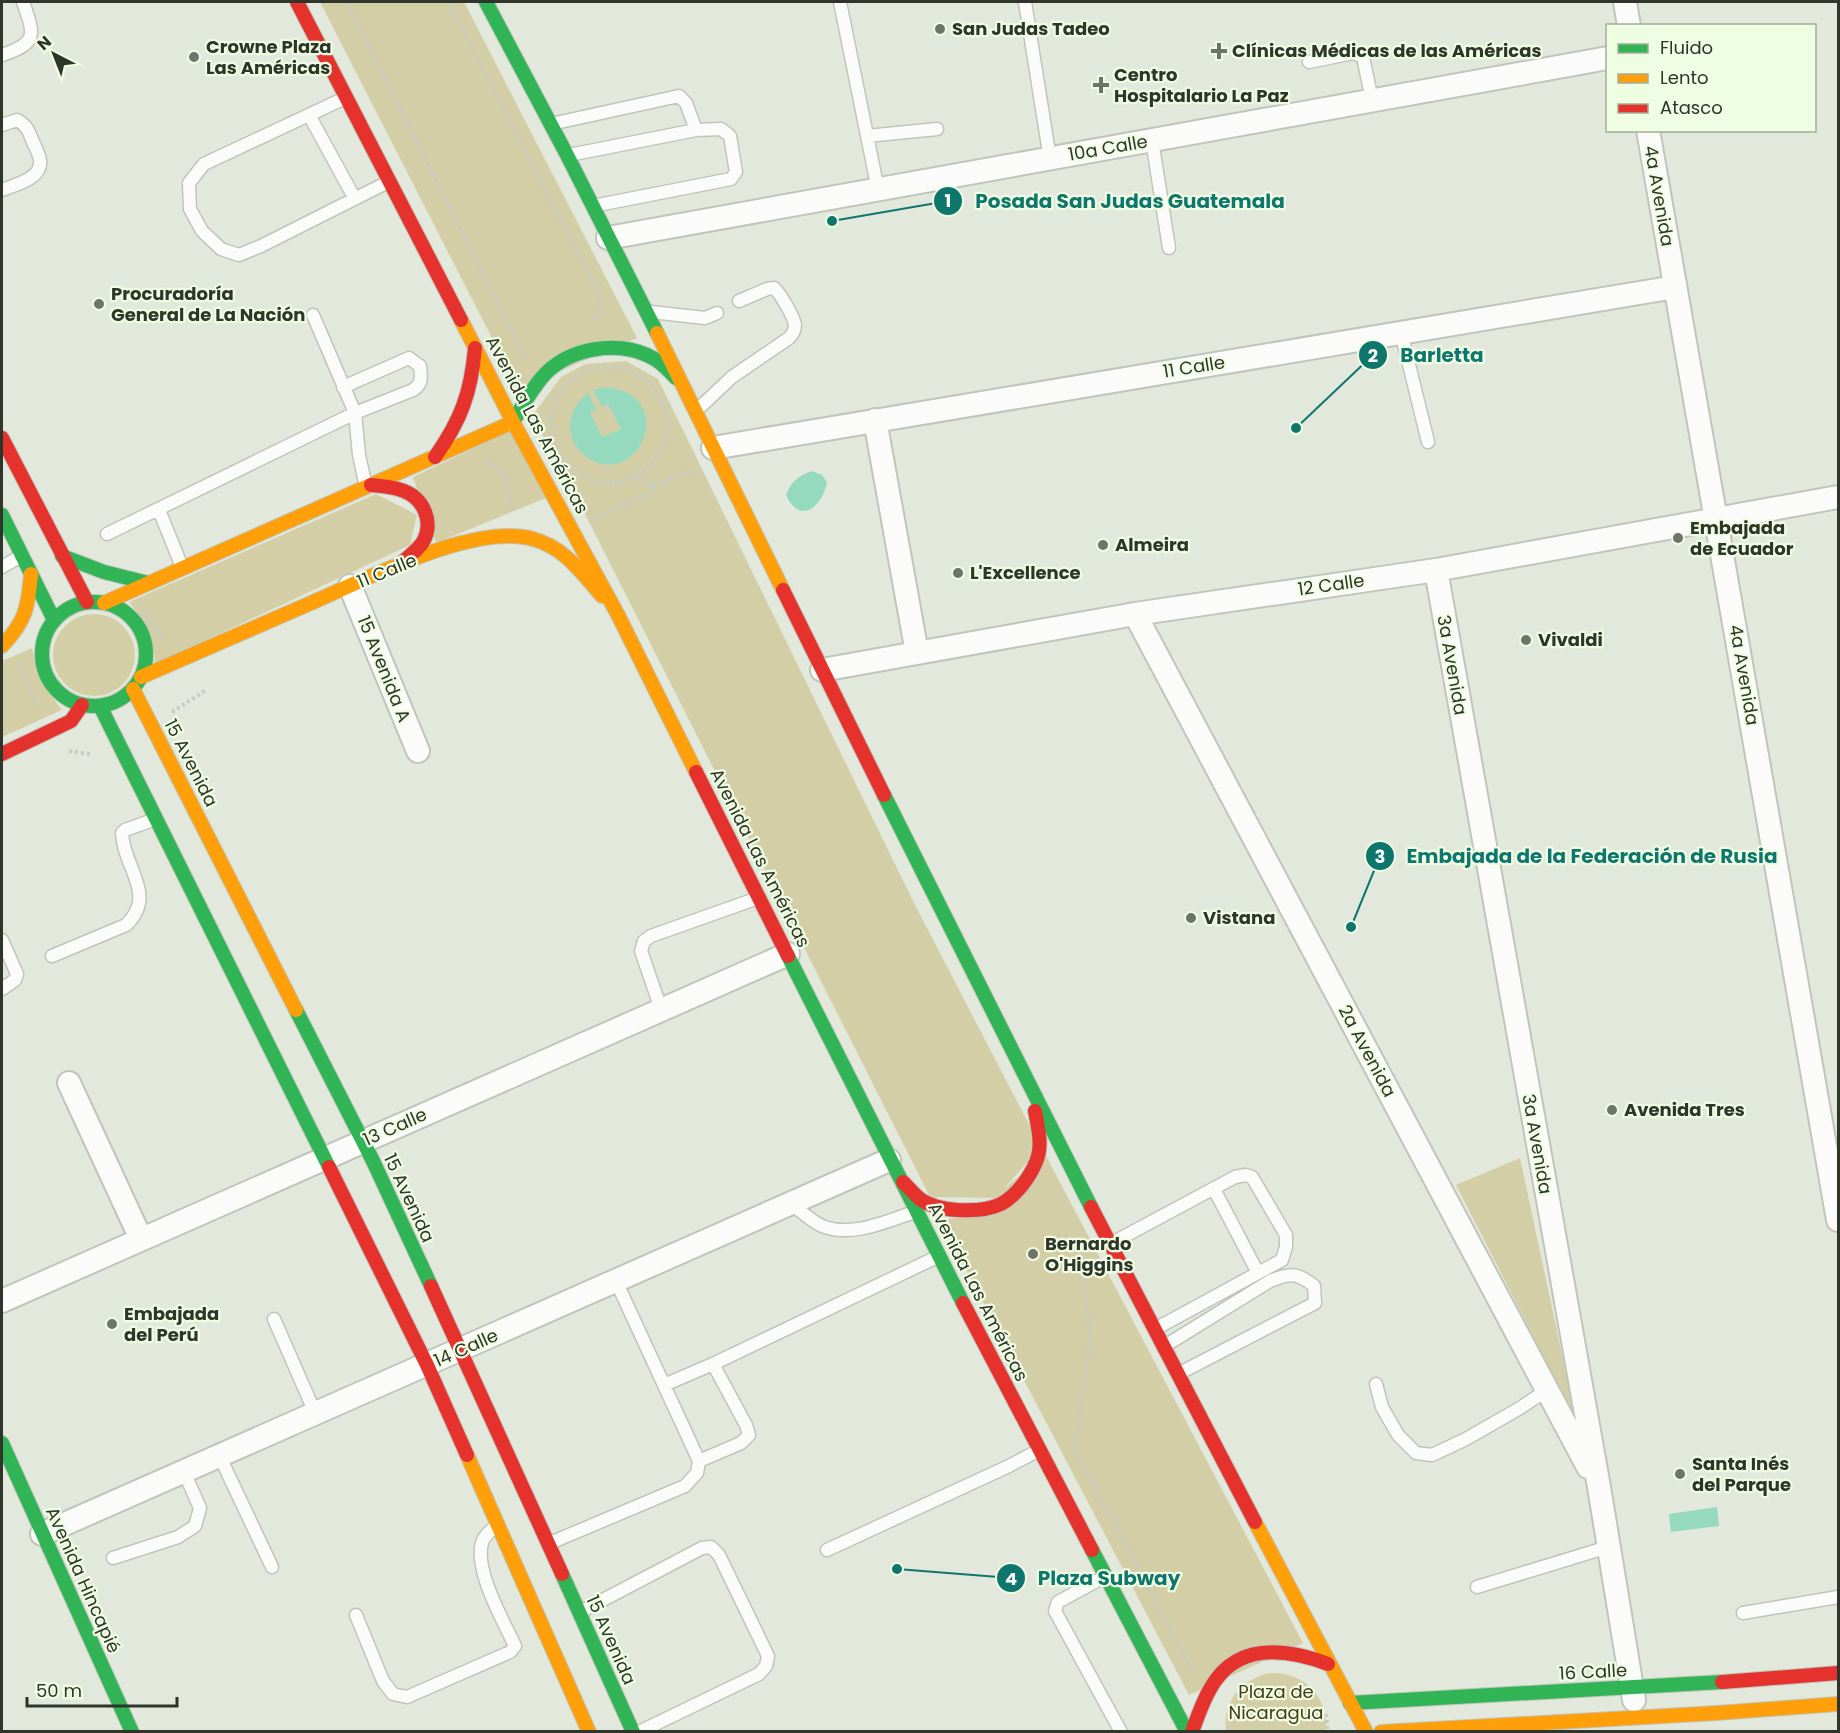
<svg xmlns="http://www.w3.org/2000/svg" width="1840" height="1733" font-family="Poppins,sans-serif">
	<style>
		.green { fill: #d4cea7 }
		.water { fill: #95dabe }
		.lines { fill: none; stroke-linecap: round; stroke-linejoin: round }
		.lane-casing { stroke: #c0c5bb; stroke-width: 15 }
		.street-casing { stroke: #c0c5bb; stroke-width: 26 }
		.fast-casing { stroke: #c0c5bb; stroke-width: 16 }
		.slow-casing { stroke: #c0c5bb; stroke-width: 16 }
		.jam-casing { stroke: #c0c5bb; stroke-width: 16 }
		.path { stroke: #c8cac6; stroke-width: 4; stroke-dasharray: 3 3; stroke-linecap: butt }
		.lane { stroke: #fbfcfa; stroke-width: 12 }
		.street { stroke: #fbfcfa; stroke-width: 22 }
		.fast { stroke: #30b455; stroke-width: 14 }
		.slow { stroke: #ff9f0a; stroke-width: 14 }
		.jam { stroke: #e5322d; stroke-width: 14 }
		.poi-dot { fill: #6e7469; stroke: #effde3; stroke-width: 2 }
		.labels { text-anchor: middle; stroke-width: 4.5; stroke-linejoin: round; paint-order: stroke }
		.poi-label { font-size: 18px; font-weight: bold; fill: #30352b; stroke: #effde3; text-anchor: start }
		.street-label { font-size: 18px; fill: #30352b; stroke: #effde3 }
		.park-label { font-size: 18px; fill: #463c18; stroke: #effde3 }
		.leader { fill: none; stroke: #0f766e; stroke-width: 2 }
		.callout-dot { fill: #0f766e; stroke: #effde3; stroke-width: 2 }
		.mark-label { font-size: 18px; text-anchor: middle; font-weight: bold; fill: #fff }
		.callout-label { font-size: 20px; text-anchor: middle; font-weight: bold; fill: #0f766e; stroke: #effde3; stroke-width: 4.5; stroke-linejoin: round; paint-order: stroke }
	</style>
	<rect width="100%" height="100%" fill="#e2e9dc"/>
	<path class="green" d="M320 2H464L637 338 518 389Z
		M626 361 658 379 915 905 1033 1132 1030 1159 996 1198 930 1197 584 512 532 416 561 377 585 364Z
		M510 431 546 498 436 543 413 477Z
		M376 494 417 515 410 545 155 664C154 635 147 624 129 602Z
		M53 655a41 41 0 1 1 82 0a41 41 0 1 1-82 0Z
		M32 648 41 682 62 710 2 737V661Z
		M1045 1154 1303 1643 1189 1695 940 1220 972 1216Z
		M1520 1158 1576 1420 1456 1185Z
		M1269 1673C1303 1671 1329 1696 1326 1731H1226C1222 1702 1241 1680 1269 1673Z"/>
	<path class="water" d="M605 387C680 394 639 489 590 459 580 453 574 445 571 434 567 417 576 403 588 393L596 409 590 413 602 437 621 429 608 404 602 407 593 390Z
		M812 471 822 475 827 482C823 506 800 526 786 495 791 482 799 475 812 471Z
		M1717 1507 1719 1526 1671 1532 1669 1514Z"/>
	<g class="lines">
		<g class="lane-casing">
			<path id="lane" d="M840 2 878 190
				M1025 2 1050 159
				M2 55C39 43 34 34 23 2
				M1309 62 1353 53 1363 57 1372 100
				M345 98 204 164 189 183 190 209 202 231 221 249 239 255 261 246 388 182
				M309 115 355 199
				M551 124 679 96 686 103 696 130
				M2 125 17 120C27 125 29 132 33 142 36 148 39 154 40 160 43 179 14 185 2 190
				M867 136 937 129
				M1152 140 1169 248
				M569 155 696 130 721 129 730 136 736 172 731 179 593 206
				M651 312 705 318 717 313
				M313 315 355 413 359 455 366 487
				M1401 332 1428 442
				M697 410 732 377 789 338C792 335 795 330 795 325 794 317 780 293 774 288L767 289 739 301
				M159 510 182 567
				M107 534 355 413 413 390C423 384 421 376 420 366L409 358 343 387
				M2 567 21 556
				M2 940 17 974 15 980 2 989
				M52 956 126 925C158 895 123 867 122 833L125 830 153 820
				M661 1009 641 951 644 941 651 936 758 898
				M1214 1189 1258 1273
				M791 1204C801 1211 811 1221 822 1226 852 1238 886 1221 915 1212
				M1110 1244 1235 1177 1246 1175 1252 1177 1286 1235V1247L1282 1260 1155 1329
				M274 1319 316 1415
				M1163 1347 1270 1281C1289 1273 1297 1272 1314 1286L1315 1303 1178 1374
				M1376 1384 1382 1407 1398 1435 1416 1453 1432 1455 1466 1439 1520 1408 1547 1390
				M664 1385 713 1364
				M220 1457 272 1567
				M699 1461 741 1443 749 1435 746 1425 713 1364 937 1257
				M550 1543 685 1486 697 1473 699 1461 616 1281
				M827 1550 1009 1466 1039 1450
				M113 1558 178 1537 195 1526 200 1508 184 1472
				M1104 1577 1058 1602 1055 1611 1121 1732
				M1477 1587 1608 1547
				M580 1612 702 1548 711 1547 719 1555 768 1656 766 1666 759 1674 639 1732
				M1743 1613 1838 1597
				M356 1615 383 1681 393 1694 407 1697 510 1652 515 1646C503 1620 472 1567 483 1540 486 1534 491 1530 496 1526"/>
		</g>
		<g class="street-casing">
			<path id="street" d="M1625 2 1629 26
				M1648 130 1838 1220
				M608 238 1608 58
				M875 420 917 653
				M713 448 1675 287
				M1436 570 1599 1487 1634 1700
				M350 586 418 751
				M1135 614 1588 1467
				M822 670 1135 614 1436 570 1838 497
				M69 1083 141 1239
				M2 1301 788 954
				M42 1534 889 1160"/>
		</g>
		<g class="fast-casing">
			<path id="fast" d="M486 2 567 155 657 333
				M513 422C523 405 533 386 547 372 572 348 616 341 647 355 659 360 667 369 676 378
				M2 515 54 620
				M62 556 104 572 148 583
				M42 654a52 52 0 1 1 104 0a52 52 0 1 1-104 0Z
				M100 706 329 1167
				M884 795 1091 1207
				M788 956 963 1303
				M296 1010 373 1161 431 1286
				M2 1443 132 1732
				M1092 1550 1187 1732
				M562 1574 633 1732
				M1350 1703 1722 1682"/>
		</g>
		<g class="slow-casing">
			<path id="slow" d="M461 320 513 422 618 615 696 772
				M657 333 783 590
				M104 603 513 422
				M2 646C26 621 28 607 31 574
				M141 677C195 653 250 630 304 606 361 582 473 522 533 539 564 547 582 573 602 596
				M133 689 296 1010
				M467 1455 589 1732
				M1255 1522 1366 1732
				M1381 1732 1717 1713 1838 1704"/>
		</g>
		<g class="jam-casing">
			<path id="jam" d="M297 2 461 320
				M2 438 87 602
				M435 457C461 420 471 393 475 348
				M371 485C382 486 394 487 404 491 424 499 434 522 423 542 417 551 407 558 399 565
				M783 590 884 795
				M2 754 71 721 82 705
				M696 772 788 956
				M329 1167 427 1365 467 1455
				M903 1182C908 1187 914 1194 920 1199 938 1212 980 1214 1001 1204 1016 1196 1030 1177 1036 1162 1043 1146 1038 1127 1035 1111
				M1091 1207 1255 1522
				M431 1286 562 1574
				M963 1303 1092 1550
				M1722 1682 1838 1673
				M1192 1732C1197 1718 1202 1703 1210 1689 1236 1642 1285 1648 1328 1664"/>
		</g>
		<path class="path" d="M346 2 525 357
			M448 2 601 297 599 314 591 323
			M551 425a58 58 0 1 1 116 0a58 58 0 1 1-116 0Z
			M487 462C510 474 506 488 512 510
			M638 476C659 502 674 464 698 473
			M594 518 650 495 654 486
			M143 612 164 639
			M18 662 38 708
			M172 712 206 690
			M69 751 90 754
			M1081 1247 1090 1339 1075 1450 1189 1665 1194 1669
			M1326 1714 1328 1732"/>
		<use href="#lane" class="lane"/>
		<use href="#street" class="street"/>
		<use href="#fast" class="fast"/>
		<use href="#slow" class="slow"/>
		<use href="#jam" class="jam"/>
	</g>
	<g class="poi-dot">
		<circle cx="940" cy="29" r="6"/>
		<path d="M1216 42h6v6h6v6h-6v6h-6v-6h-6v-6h6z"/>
		<circle cx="194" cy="57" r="6"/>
		<path d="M1098 76h6v6h6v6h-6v6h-6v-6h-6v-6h6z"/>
		<circle cx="99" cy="304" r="6"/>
		<circle cx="1678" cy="538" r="6"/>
		<circle cx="1103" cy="545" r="6"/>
		<circle cx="958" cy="573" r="6"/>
		<circle cx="1526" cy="640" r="6"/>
		<circle cx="1191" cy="918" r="6"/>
		<circle cx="1612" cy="1110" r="6"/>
		<circle cx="1033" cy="1254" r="6"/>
		<circle cx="112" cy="1324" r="6"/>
		<circle cx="1680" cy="1474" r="6"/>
	</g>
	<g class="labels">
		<g class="poi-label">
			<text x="952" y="35">San Judas Tadeo</text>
			<text x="206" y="53">Crowne Plaza<tspan x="206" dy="21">Las Américas</tspan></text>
			<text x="1232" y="57">Clínicas Médicas de las Américas</text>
			<text x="1114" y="81">Centro<tspan x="1114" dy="21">Hospitalario La Paz</tspan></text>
			<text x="111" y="300">Procuradoría<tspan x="111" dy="21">General de La Nación</tspan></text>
			<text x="1690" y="534">Embajada<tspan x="1690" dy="21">de Ecuador</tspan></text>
			<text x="1115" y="551">Almeira</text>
			<text x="970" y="579">L'Excellence</text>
			<text x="1538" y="646">Vivaldi</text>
			<text x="1203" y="924">Vistana</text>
			<text x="1624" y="1116">Avenida Tres</text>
			<text x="1045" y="1250">Bernardo<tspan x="1045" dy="21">O'Higgins</tspan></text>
			<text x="124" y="1320">Embajada<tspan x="124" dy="21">del Perú</tspan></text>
			<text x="1692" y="1470">Santa Inés<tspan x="1692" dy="21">del Parque</tspan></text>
		</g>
		<g class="street-label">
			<text transform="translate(1108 148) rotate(-10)" y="6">10a Calle</text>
			<text transform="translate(1659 196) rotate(80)" y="6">4a Avenida</text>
			<text transform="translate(1194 367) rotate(-9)" y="6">11 Calle</text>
			<text transform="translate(537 425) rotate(62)" y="6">Avenida Las Américas</text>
			<text transform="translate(387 571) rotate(-22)" y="6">11 Calle</text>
			<text transform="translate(1331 585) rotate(-8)" y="6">12 Calle</text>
			<text transform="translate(1452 665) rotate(80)" y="6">3a Avenida</text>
			<text transform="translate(384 669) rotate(68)" y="6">15 Avenida A</text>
			<text transform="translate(1744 675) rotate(80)" y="6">4a Avenida</text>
			<text transform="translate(191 763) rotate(63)" y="6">15 Avenida</text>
			<text transform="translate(760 858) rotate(63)" y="6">Avenida Las Américas</text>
			<text transform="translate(1367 1051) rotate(62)" y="6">2a Avenida</text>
			<text transform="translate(395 1127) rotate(-24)" y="6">13 Calle</text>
			<text transform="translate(1537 1144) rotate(80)" y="6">3a Avenida</text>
			<text transform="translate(409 1198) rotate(65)" y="6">15 Avenida</text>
			<text transform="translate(978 1292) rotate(63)" y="6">Avenida Las Américas</text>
			<text transform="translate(466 1348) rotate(-24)" y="6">14 Calle</text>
			<text transform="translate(83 1580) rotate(66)" y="6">Avenida Hincapié</text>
			<text transform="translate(611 1640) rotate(66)" y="6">15 Avenida</text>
			<text transform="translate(1593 1672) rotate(-3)" y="6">16 Calle</text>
		</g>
		<g class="park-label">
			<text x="1276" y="1698">Plaza de<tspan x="1276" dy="21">Nicaragua</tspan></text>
		</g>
	</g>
	<path class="leader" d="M832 221L948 201M1296 428L1373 355M1351 927L1380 856M897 1569L1011 1578"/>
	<g class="callout-dot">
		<circle cx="832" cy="221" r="6"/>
		<circle cx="1296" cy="428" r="6"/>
		<circle cx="1351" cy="927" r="6"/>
		<circle cx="897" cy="1569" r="6"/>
		<circle cx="948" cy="201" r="15"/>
		<circle cx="1373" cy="355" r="15"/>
		<circle cx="1380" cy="856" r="15"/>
		<circle cx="1011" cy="1578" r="15"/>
	</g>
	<g class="mark-label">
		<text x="948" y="207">1</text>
		<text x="1373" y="362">2</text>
		<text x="1380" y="863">3</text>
		<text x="1011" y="1585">4</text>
	</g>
	<g class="callout-label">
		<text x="1130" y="208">Posada San Judas Guatemala</text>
		<text x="1442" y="362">Barletta</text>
		<text x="1592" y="863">Embajada de la Federación de Rusia</text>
		<text x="1109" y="1585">Plaza Subway</text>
	</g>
	<rect width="1840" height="1733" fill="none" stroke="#30352b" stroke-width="6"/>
	<rect x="1606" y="24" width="210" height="108" fill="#effde3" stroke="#a3ad99" stroke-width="1.5"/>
	<rect x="1618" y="44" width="30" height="9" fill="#30b455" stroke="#a3ad99" stroke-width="1.5"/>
	<text x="1660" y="54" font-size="18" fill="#30352b">Fluido</text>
	<rect x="1618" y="74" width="30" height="9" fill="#ff9f0a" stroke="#a3ad99" stroke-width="1.5"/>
	<text x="1660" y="84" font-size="18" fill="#30352b">Lento</text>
	<rect x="1618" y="104" width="30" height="9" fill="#e5322d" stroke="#a3ad99" stroke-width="1.5"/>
	<text x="1660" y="114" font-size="18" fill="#30352b">Atasco</text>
	<g transform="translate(54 54) rotate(318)" stroke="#effde3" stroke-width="4.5" paint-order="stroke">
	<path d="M0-4.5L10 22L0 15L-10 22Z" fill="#30352b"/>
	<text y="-9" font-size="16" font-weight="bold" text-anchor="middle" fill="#30352b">N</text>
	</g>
	<path d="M27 1697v9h150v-9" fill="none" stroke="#30352b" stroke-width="3"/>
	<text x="36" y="1697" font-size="18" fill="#30352b" stroke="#effde3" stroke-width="4.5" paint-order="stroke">50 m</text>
</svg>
